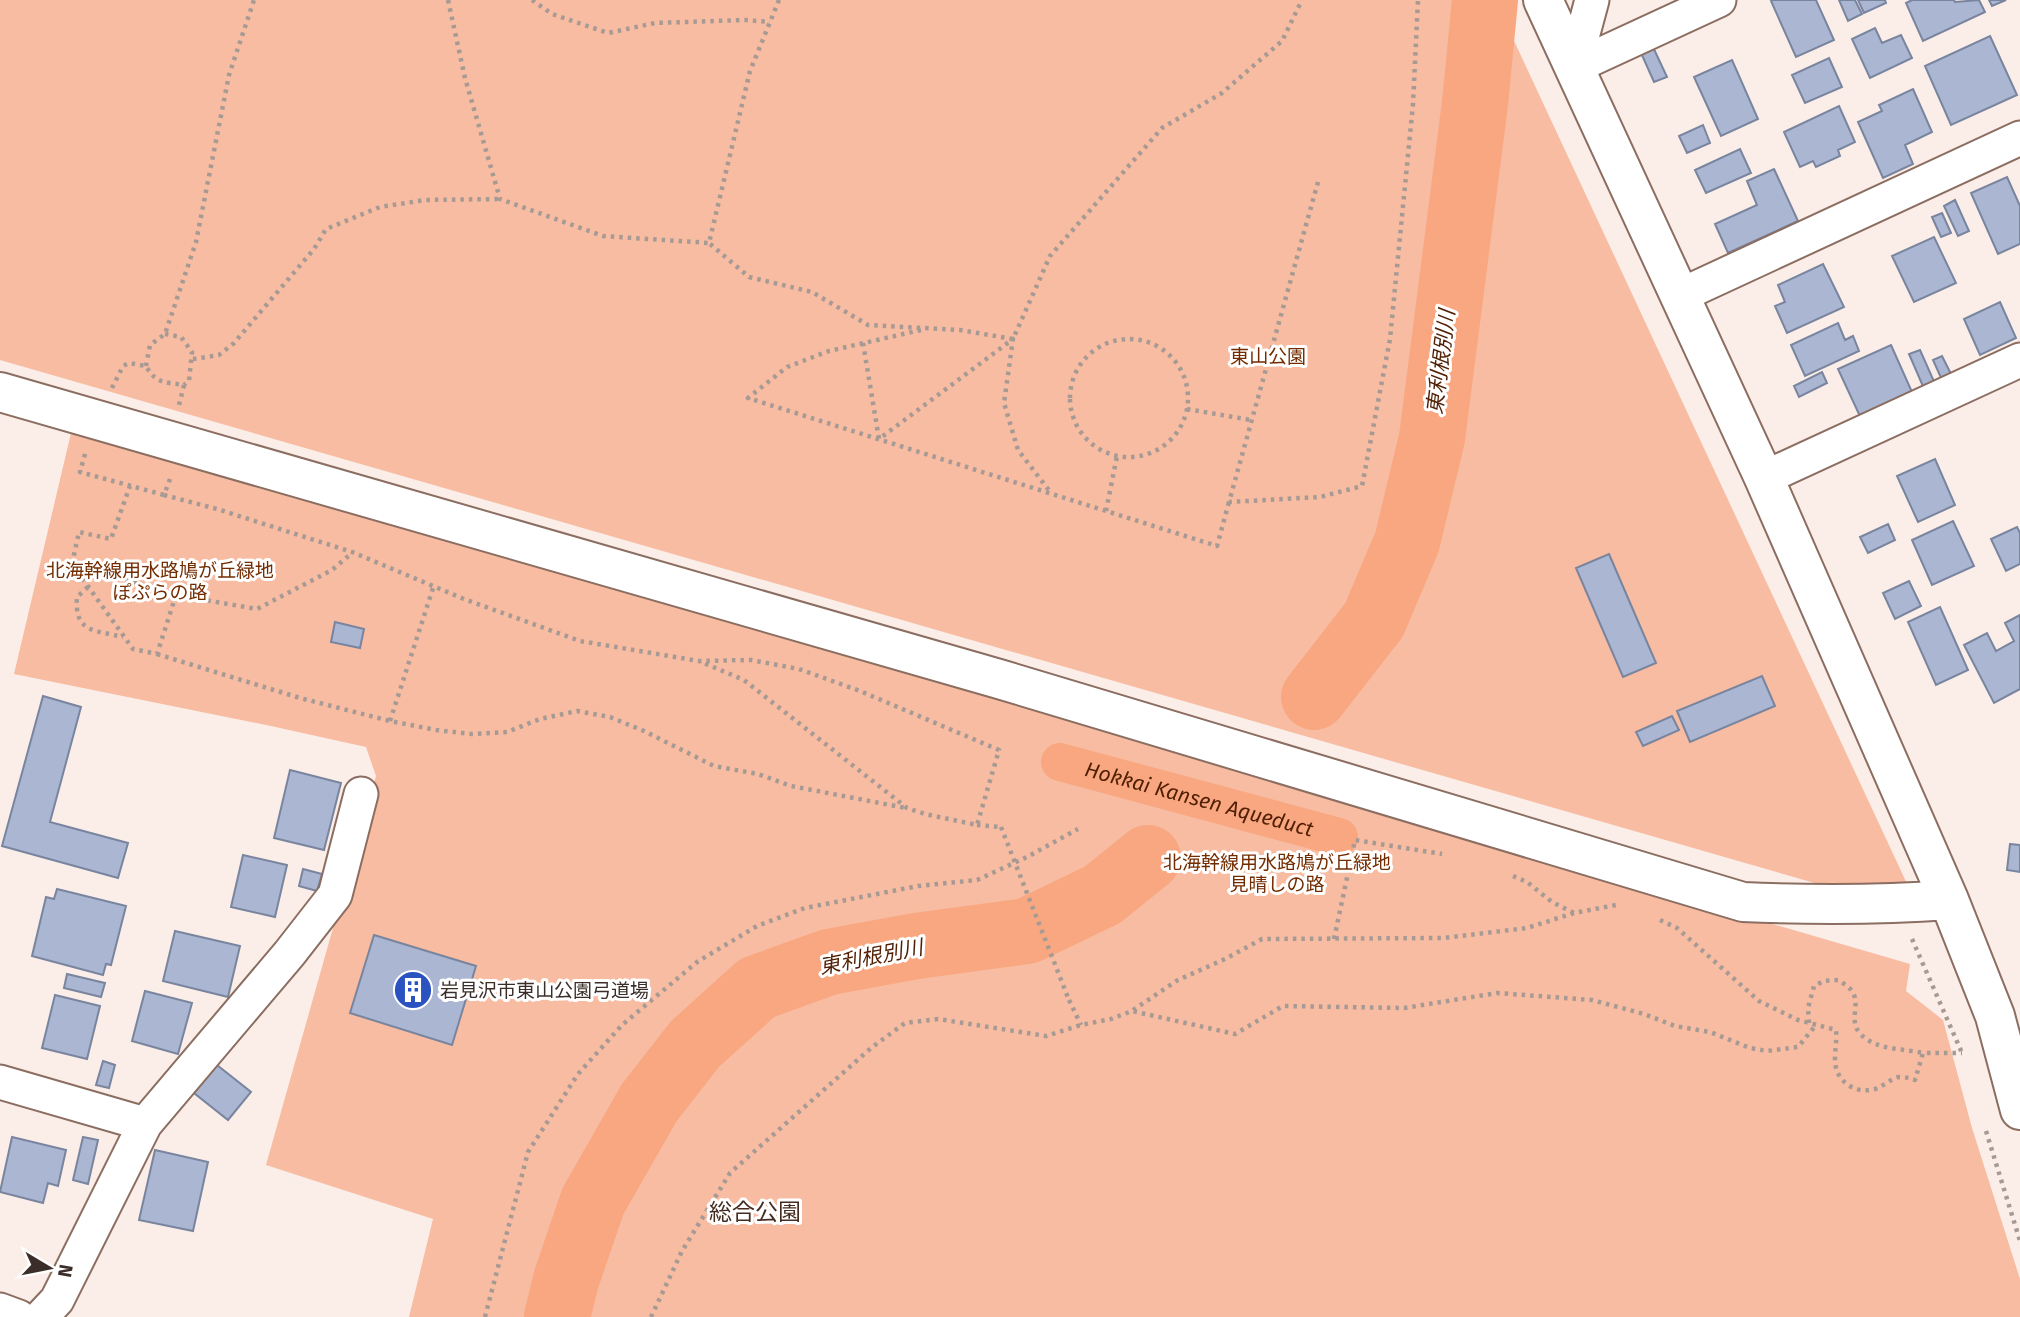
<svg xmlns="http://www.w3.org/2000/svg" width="2020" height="1317" font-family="'Fira Sans','Noto Sans JP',sans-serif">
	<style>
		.green { fill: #f7bca1 }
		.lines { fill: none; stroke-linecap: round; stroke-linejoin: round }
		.canal { stroke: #f8a781; stroke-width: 38 }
		.river { stroke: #f8a781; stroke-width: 66 }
		.building { fill: #aab6d2; stroke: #79859f; stroke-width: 2 }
		.minor-casing { stroke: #8b6e61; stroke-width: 37 }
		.tertiary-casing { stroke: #8b6e61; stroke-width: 42 }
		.path { stroke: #a79a94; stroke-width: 4.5; stroke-dasharray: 3.5 5; stroke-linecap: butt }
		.minor { stroke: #fff; stroke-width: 33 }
		.tertiary { stroke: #fff; stroke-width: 38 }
		.path-bridge { stroke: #a79a94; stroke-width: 4.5; stroke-dasharray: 3.5 5; stroke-linecap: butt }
		.labels { text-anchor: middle; stroke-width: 6; stroke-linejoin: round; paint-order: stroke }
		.park-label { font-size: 19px; fill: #732c00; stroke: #fff }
		.poi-label { font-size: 19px; fill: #3b2e29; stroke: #fff; text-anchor: start }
		.water-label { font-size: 21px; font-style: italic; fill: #511f04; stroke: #fff }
		.quarter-label { font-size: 23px; fill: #442c20; stroke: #fff }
	</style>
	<rect width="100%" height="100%" fill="#fbede7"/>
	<path class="green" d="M0 0H1495L1909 888 1884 903 0 360Z
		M72 429 1910 964 1906 991 1943 1020 1972 1128 2020 1279V1317H409L433 1219 266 1165 376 776 366 747 271 726 14 674Z"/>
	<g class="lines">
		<path class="canal" id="s1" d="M1060 762 1339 837"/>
		<path class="river" d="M1314 697 1374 620 1407 542 1432 438 1475 103 1485 0
			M557 1317 566 1280 593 1201 649 1103 695 1044 757 988 829 962 916 946 1027 931 1102 895 1148 858"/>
	</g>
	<path class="building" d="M1773 0H1816L1834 40 1796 57 1771 1Z
		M1839 0H1855L1862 14 1848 21Z
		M1858 0H1885L1886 3 1864 13Z
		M1912 0H1954L1955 2 1979 0 1985 12 1923 41 1906 3Z
		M1989 0H2006L1992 6Z
		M1875 28 1882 43 1901 35 1912 58 1870 78 1852 39Z
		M1990 36 2017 95 1951 125 1925 66Z
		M1653 47 1667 77 1654 82 1641 53Z
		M1829 58 1842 87 1805 103 1792 75Z
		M1732 60 1758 119 1721 136 1694 77Z
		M1913 89 1932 132 1905 145 1913 164 1883 178 1858 122 1882 111 1879 105Z
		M1839 106 1855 142 1838 150 1840 156 1816 167 1813 161 1800 167 1784 132Z
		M1703 125 1710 143 1687 153 1679 136Z
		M1740 149 1751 173 1706 193 1695 170Z
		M1774 169 1798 221 1728 253 1715 224 1757 205 1747 181Z
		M2007 177 2020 206V244L1998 254 1971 193Z
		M1955 200 1969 231 1958 236 1944 206Z
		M1942 213 1951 233 1941 237 1932 217Z
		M1934 237 1956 283 1914 302 1892 256Z
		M1823 264 1844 307 1787 333 1775 306 1785 302 1778 285Z
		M2000 302 2016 338 1980 355 1964 319Z
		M1838 323 1845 340 1853 336 1859 351 1805 376 1791 345Z
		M1891 345 1916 401 1864 425 1838 369Z
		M1920 350 1936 386 1925 391 1909 354Z
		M1942 356 1952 376 1942 380 1933 360Z
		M1822 372 1827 383 1799 397 1794 386Z
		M1935 459 1955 505 1918 522 1897 476Z
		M1953 521 1974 566 1932 585 1912 540Z
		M1888 524 1895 540 1868 553 1860 537Z
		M2017 527 2020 533V564L2006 571 1991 539Z
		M1609 554 1656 663 1623 677 1576 568Z
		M1909 581 1921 606 1895 619 1883 593Z
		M1940 607 1968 670 1936 685 1908 622Z
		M2020 615V689L1994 703 1964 645 1987 633 1996 651 2014 641 2005 623Z
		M335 622 364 629 360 648 331 642Z
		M1762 676 1775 706 1690 742 1677 711Z
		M43 696 81 707 50 822 128 843 118 878 2 846Z
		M1672 716 1679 730 1643 746 1636 732Z
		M290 770 341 783 324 850 274 838Z
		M2010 844 2020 845V872L2007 870Z
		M243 855 287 865 275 917 231 907Z
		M303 869 322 874 317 891 299 886Z
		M57 889 126 906 111 965 106 964 103 975 32 956 46 897 54 899Z
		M175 931 240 946 228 997 163 981Z
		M374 935 476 966 452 1045 350 1013Z
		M67 974 105 983 101 997 64 988Z
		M145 991 192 1003 178 1054 132 1041Z
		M55 995 100 1006 87 1059 42 1048Z
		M103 1061 115 1065 109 1088 96 1085Z
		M217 1065 251 1092 228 1120 194 1093Z
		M12 1137 66 1150 58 1186 48 1183 43 1203 0 1192Z
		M83 1137 98 1140 88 1184 73 1180Z
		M155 1150 208 1162 193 1231 139 1220Z"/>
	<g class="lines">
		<g class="minor-casing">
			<path id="minor" d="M1574 67 1719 0
				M1574 67 1592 0
				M1679 296 2020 138
				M1764 478 2020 360
				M0 1082 145 1124
				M0 1310 19 1317
				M41 1317 57 1300 145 1124 289 954 335 895 361 794"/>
		</g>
		<g class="tertiary-casing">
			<path id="tertiary" d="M1543 0 1764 478 1949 900 1995 1016 2020 1110
				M0 392 999 679 1743 902C1812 905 1880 905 1949 900"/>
		</g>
		<path class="path" d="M448 0 465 78 500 199 603 236 709 243
			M532 0 552 14 608 33 655 23 745 20 770 22
			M779 0 750 71 709 243 749 277 812 292 868 325 960 330 1013 339 1050 256 1162 128 1222 93 1282 41 1302 0
			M1318 182 1229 502 1320 497 1362 486 1390 339 1413 104 1418 0
			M921 330 829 351 787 367 748 398 1217 546 1229 502
			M165 334 181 337 192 352 189 381 184 385
			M1070 398a59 59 0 1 1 118 0a59 59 0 1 1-118 0Z
			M863 343 879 439 1013 339 1004 403 1018 450 1051 493
			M193 359 219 355 234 343 314 249 326 229 380 207 425 200 500 199
			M146 366 150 345 165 334 196 242 229 75 254 0
			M112 388 123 366 129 363 146 366C156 384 165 382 184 385L179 405
			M1187 409 1251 420
			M85 454 80 472 164 495
			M170 479 164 495 217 509 352 552 464 599 580 641 699 661 751 660 799 669 860 691 999 750 977 825 925 814 907 808 744 680 699 661
			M1106 511 1117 456
			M72 564 79 532 111 539 130 486
			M88 587 77 597C74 633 95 630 123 637
			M176 595 157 654 133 649 72 564 176 595 257 609 332 570 352 553
			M157 654 300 698 390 721 436 730 472 734 507 732 540 719 577 711 610 717 644 731 714 766 758 774 791 786 906 808
			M390 721 434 585
			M977 825 1001 827
			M1513 876 1527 882 1552 902 1574 913
			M1660 920 1677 928 1759 1001 1798 1020 1836 1030C1837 1040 1835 1048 1835 1058 1834 1080 1854 1095 1875 1089 1884 1086 1890 1079 1899 1077 1905 1077 1910 1078 1915 1080L1923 1053H1962
			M1334 939 1355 840 1442 854
			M1912 939 1962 1053
			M1069 1000 1081 1025
			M1133 1010 1178 980 1225 959 1262 939 1443 938 1527 928 1574 913 1616 905
			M1809 1023 1808 1008 1814 986 1824 981 1838 980C1844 984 1851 987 1854 995 1860 1009 1845 1026 1868 1040 1883 1050 1906 1049 1923 1053
			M1986 1131 2020 1241
			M485 1317 528 1152 578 1074 622 1025 697 962 757 926 805 908 918 886 977 880 1027 857 1078 829
			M651 1317 682 1251 730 1173 871 1048 905 1023 938 1019 1046 1036 1081 1025 1111 1019 1132 1011 1235 1034 1283 1006 1404 1008 1497 993 1592 1000 1644 1014 1675 1026 1710 1032 1750 1048 1767 1051 1798 1047 1816 1025"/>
		<use href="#minor" class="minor"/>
		<use href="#tertiary" class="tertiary"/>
		<path class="path-bridge" d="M1001 827 1069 1000"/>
	</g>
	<defs>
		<g id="building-disc" transform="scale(2.0125)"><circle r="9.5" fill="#2b52c1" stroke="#fff"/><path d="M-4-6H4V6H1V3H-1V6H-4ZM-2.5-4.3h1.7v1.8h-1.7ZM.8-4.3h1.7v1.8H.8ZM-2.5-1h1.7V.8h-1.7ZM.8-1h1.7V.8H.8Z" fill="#fff"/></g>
	</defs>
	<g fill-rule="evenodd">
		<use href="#building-disc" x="413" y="990"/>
	</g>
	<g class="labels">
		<g class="park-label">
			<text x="1268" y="363">東山公園</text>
			<text x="160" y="577">北海幹線用水路鳩が丘緑地<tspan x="160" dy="22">ぽぷらの路</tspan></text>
			<text x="1277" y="869">北海幹線用水路鳩が丘緑地<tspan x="1277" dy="22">見晴しの路</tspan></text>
		</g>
		<g class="poi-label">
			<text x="440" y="997">岩見沢市東山公園弓道場</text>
		</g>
		<g class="water-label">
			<text transform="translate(1441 362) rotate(-83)" y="7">東利根別川</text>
			<text dy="7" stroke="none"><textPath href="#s1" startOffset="144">Hokkai Kansen Aqueduct</textPath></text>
			<text transform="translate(871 957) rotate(-11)" y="7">東利根別川</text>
		</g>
		<g class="quarter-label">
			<text x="755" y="1220">総合公園</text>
		</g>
	</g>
	<g transform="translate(49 1268) rotate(100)" stroke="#ffffff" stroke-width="5" paint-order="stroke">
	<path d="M0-5L12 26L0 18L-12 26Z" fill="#3b2e29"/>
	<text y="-10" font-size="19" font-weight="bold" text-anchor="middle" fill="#3b2e29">N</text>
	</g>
</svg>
